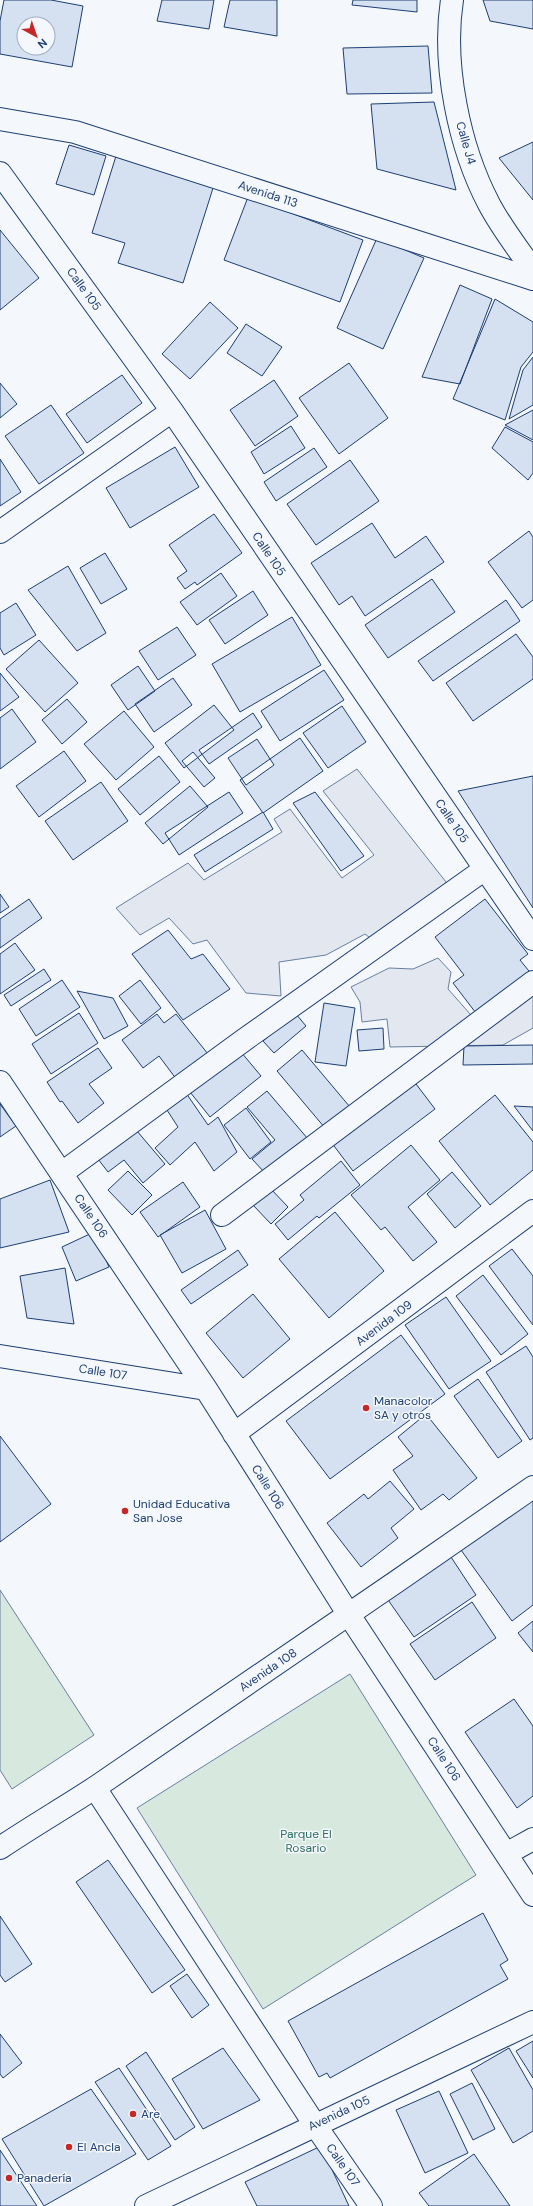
<svg xmlns="http://www.w3.org/2000/svg" width="533" height="2206" font-family="'DM Sans',sans-serif">
	<style>
		.green { fill: #d7e8df; stroke: #687fa3 }
		.parking { fill: #e3e8f0; stroke: #687fa3 }
		.building { fill: #d5e0f0; stroke: #1d3f73; fill-rule: evenodd }
		.lines { fill: none; stroke-linecap: round; stroke-linejoin: round }
		.pedestrian-casing { stroke: #1d3f73; stroke-width: 24 }
		.minor-casing { stroke: #1d3f73; stroke-width: 24 }
		.tertiary-casing { stroke: #1d3f73; stroke-width: 24 }
		.primary-casing { stroke: #1d3f73; stroke-width: 24 }
		.pedestrian { stroke: #f4f7fb; stroke-width: 22 }
		.minor { stroke: #f4f7fb; stroke-width: 22 }
		.tertiary { stroke: #f4f7fb; stroke-width: 22 }
		.primary { stroke: #f4f7fb; stroke-width: 22 }
		.poi-dot { fill: #c62828; stroke: #f4f7fb; stroke-width: 1.5 }
		.labels { text-anchor: middle; stroke-width: 3; stroke-linejoin: round; paint-order: stroke }
		.street-label { font-size: 12px; fill: #1d3f73; stroke: #f4f7fb }
		.poi-label { font-size: 12px; fill: #1d3f73; stroke: #f4f7fb; text-anchor: start }
		.park-label { font-size: 12px; fill: #2c6c60; stroke: #f4f7fb }
	</style>
	<rect width="100%" height="100%" fill="#f4f7fb"/>
	<path class="green" d="M0 1590 94 1735 12 1789 0 1770Z
		M350 1674 476 1875 263 2009 137 1808Z"/>
	<path class="parking" d="M357 769 446 882 450 904 385 950 365 934 326 955 279 962 281 996 246 993 207 940 193 944 169 918 140 935 116 908 188 863 204 880 282 832 274 819 290 809 342 878 374 855 323 791Z
		M438 958 451 972 448 989 479 1024 533 986V1028L503 1045 390 1047 387 1019 362 1022 360 1002 351 987 389 968 413 969Z"/>
	<path class="building" d="M4 0H51L83 6 72 67 0 54V21ZM24 24H48V48H24Z
		M162 0H214L209 29 157 21Z
		M230 0H277V36L224 27Z
		M353 0H417V12L352 5Z
		M483 0H533V29L490 21Z
		M428 46 432 93 347 94 343 48Z
		M434 102 456 190 377 169 371 104Z
		M533 142V200L499 158Z
		M69 145 106 156 94 195 56 184Z
		M116 156 214 185 183 283 118 263 125 243 92 233Z
		M248 197 363 240 340 302 224 260Z
		M0 230 39 278 0 310Z
		M377 238 424 258 383 349 337 328Z
		M460 285 492 299 460 384 422 377Z
		M495 299 533 322V352L521 367 505 420 453 399Z
		M210 302 238 328 190 379 162 354Z
		M246 324 282 347 262 376 227 353Z
		M533 357V405L509 419 523 370Z
		M349 363 388 418 339 454 299 398Z
		M122 375 142 403 87 443 66 414Z
		M274 380 298 416 255 446 230 410Z
		M0 383 17 404 0 418Z
		M51 405 84 453 39 484 5 436Z
		M533 410V440L505 425Z
		M291 426 305 448 264 474 251 452Z
		M505 427 533 442V473L528 480 492 448Z
		M175 447 199 487 130 528 106 488Z
		M314 448 327 467 276 501 264 482Z
		M0 459 21 492 0 506Z
		M350 460 379 501 316 545 287 504Z
		M214 514 242 553 197 585 195 582 185 589 177 578 187 571 169 545Z
		M372 523 395 558 426 536 444 562 365 616 352 596 339 605 311 563Z
		M529 531 533 537V600L522 608 488 562Z
		M105 553 127 589 101 604 80 568Z
		M68 566 106 633 77 651 28 590Z
		M221 573 237 596 197 625 180 602Z
		M432 579 455 612 388 658 365 625Z
		M253 591 268 615 225 644 209 620Z
		M506 600 520 621 433 681 418 661Z
		M16 603 36 635 4 655 0 648V613Z
		M292 617 321 665 240 712 212 664Z
		M177 627 196 655 158 680 139 651Z
		M516 634 533 657V679L473 721 446 683Z
		M39 640 78 683 45 712 6 669Z
		M138 666 155 691 128 710 111 685Z
		M324 670 344 700 280 741 261 711Z
		M0 673 19 697 0 711Z
		M173 678 192 705 154 732 135 704Z
		M67 699 87 722 62 744 42 720Z
		M214 705 234 730 184 768 165 743Z
		M342 706 366 742 328 768 303 733Z
		M12 709 36 742 0 769V718Z
		M124 711 154 747 116 780 84 744Z
		M253 713 262 727 209 764 199 750Z
		M300 738 323 771 263 813 240 780Z
		M257 739 274 765 246 785 228 758Z
		M64 751 86 781 39 817 16 786Z
		M193 752 215 778 204 787 182 761Z
		M159 756 180 782 140 815 118 789Z
		M533 776V908L458 791Z
		M101 782 128 821 73 860 45 821Z
		M190 786 208 807 163 844 145 823Z
		M229 792 243 813 179 855 165 833Z
		M315 792 364 856 341 871 293 803Z
		M263 812 273 829 205 872 194 855Z
		M0 894 9 907 0 913Z
		M29 899 42 918 0 948V919Z
		M485 899 528 954 520 960 533 976 479 1017 453 983 464 975 435 937Z
		M168 930 191 959 203 954 230 989 183 1020 132 954Z
		M15 943 35 970 0 994V954Z
		M44 969 51 980 11 1006 4 995Z
		M62 980 80 1007 36 1036 19 1009Z
		M140 980 161 1008 141 1024 119 996Z
		M77 991 113 998 128 1026 104 1039Z
		M324 1003 355 1008 346 1066 315 1062Z
		M79 1013 98 1043 51 1074 32 1044Z
		M157 1014 164 1023 176 1014 212 1059 180 1084 159 1056 143 1068 122 1040Z
		M296 1014 306 1026 274 1053 263 1041Z
		M383 1028 384 1049 359 1051 357 1030Z
		M533 1045V1064L463 1065 464 1046Z
		M98 1048 112 1068 89 1084 104 1103 78 1123 62 1101 60 1102 47 1082Z
		M302 1050 350 1107 325 1128 277 1071Z
		M241 1052 261 1076 210 1117 190 1092Z
		M413 1080 435 1109 353 1171 331 1142Z
		M267 1091 308 1139 265 1173 252 1159 275 1140 247 1107Z
		M186 1093 208 1125 218 1117 237 1152 214 1171 195 1142 170 1165 155 1148 178 1127 165 1107Z
		M495 1095 533 1142V1170L490 1205 439 1141Z
		M0 1104 16 1126 0 1137Z
		M514 1106 533 1107V1131Z
		M246 1108 271 1142 250 1159 224 1125Z
		M137 1131 165 1164 143 1183 124 1160 108 1172 98 1159Z
		M411 1145 440 1180 408 1207 437 1242 413 1261 385 1227 381 1230 351 1195Z
		M341 1161 360 1185 319 1218 317 1216 288 1240 275 1224 304 1200 300 1195Z
		M128 1171 152 1195 132 1215 108 1190Z
		M452 1172 481 1206 455 1228 427 1194Z
		M50 1180 69 1232 0 1248V1199Z
		M183 1182 200 1207 158 1237 140 1212Z
		M270 1188 288 1207 271 1224 252 1204Z
		M205 1210 226 1249 182 1273 160 1235Z
		M335 1212 384 1271 329 1318 279 1259Z
		M94 1232 109 1267 76 1281 62 1247Z
		M512 1249 533 1276V1325L489 1266Z
		M238 1250 248 1265 191 1304 181 1290Z
		M65 1268 74 1324 27 1318 20 1276Z
		M483 1275 528 1334 501 1355 456 1296Z
		M253 1294 290 1339 243 1378 206 1333Z
		M446 1297 491 1361 449 1389 405 1325Z
		M401 1335 445 1394 330 1479 286 1421Z
		M526 1346 533 1357V1438L530 1440 486 1372Z
		M478 1379 522 1441 498 1458 454 1396Z
		M426 1414 477 1478 449 1500 443 1494 421 1510 393 1470 413 1456 398 1437Z
		M0 1436 51 1504 0 1542Z
		M390 1481 414 1509 391 1528 398 1538 361 1567 327 1523 364 1494 368 1499Z
		M533 1497V1605L512 1621 461 1550Z
		M449 1554 476 1595 414 1637 386 1597Z
		M472 1602 496 1638 435 1680 410 1644Z
		M533 1621V1652L518 1633Z
		M514 1699 533 1726V1796L517 1808 465 1732Z
		M108 1860 185 1970 152 1993 76 1882Z
		M483 1913 508 1960 500 1965 508 1979 330 2078 327 2073 319 2077 288 2021Z
		M0 1916 32 1964 5 1982 0 1975Z
		M187 1974 209 2005 192 2018 170 1986Z
		M0 2034 22 2063 3 2078 0 2074Z
		M533 2041V2078L516 2051Z
		M223 2048 260 2100 203 2129 172 2079Z
		M509 2048 533 2090V2131L513 2143 471 2070Z
		M146 2052 195 2127 175 2140 126 2066Z
		M119 2068 171 2146 148 2160 95 2082Z
		M472 2083 495 2129 473 2140 450 2094Z
		M91 2089 136 2154 44 2206 2 2139Z
		M439 2091 468 2153 425 2173 396 2110Z
		M321 2146 349 2206H257L245 2182Z
		M0 2150 37 2206H0Z
		M474 2154 510 2206H429L419 2193Z"/>
	<g class="lines">
		<g class="pedestrian-casing">
			<path id="pedestrian" d="M95 1788 315 2125"/>
		</g>
		<g class="minor-casing">
			<path id="minor" d="M452 0C442 64 459 147 489 204 501 227 518 249 533 270
				M0 173 172 411 533 939
				M0 532 172 411
				M0 1082 206 1389 349 1615 533 1895
				M62 1173 244 1040 485 869
				M222 1215 533 982
				M0 1356 206 1389
				M234 1434 533 1211
				M506 1854 533 1839
				M315 2125 371 2206
				M146 2206 533 2022"/>
		</g>
		<g class="tertiary-casing">
			<path id="tertiary" d="M0 1848C31 1827 64 1808 96 1787 242 1688 388 1588 533 1487"/>
		</g>
		<g class="primary-casing">
			<path id="primary" d="M0 119 75 132 533 279"/>
		</g>
		<use href="#pedestrian" class="pedestrian"/>
		<use href="#minor" class="minor"/>
		<use href="#tertiary" class="tertiary"/>
		<use href="#primary" class="primary"/>
	</g>
	<g class="poi-dot">
		<circle cx="366" cy="1408" r="4"/>
		<circle cx="125" cy="1511" r="4"/>
		<circle cx="133" cy="2114" r="4"/>
		<circle cx="69" cy="2147" r="4"/>
		<circle cx="9" cy="2178" r="4"/>
	</g>
	<g class="labels">
		<g class="street-label">
			<text transform="translate(466 143) rotate(74)" y="4">Calle J4</text>
			<text transform="translate(268 194) rotate(18)" y="4">Avenida 113</text>
			<text transform="translate(84 289) rotate(54)" y="4">Calle 105</text>
			<text transform="translate(269 554) rotate(56)" y="4">Calle 105</text>
			<text transform="translate(452 821) rotate(56)" y="4">Calle 105</text>
			<text transform="translate(91 1216) rotate(56)" y="4">Calle 106</text>
			<text transform="translate(384 1323) rotate(-37)" y="4">Avenida 109</text>
			<text transform="translate(103 1372) rotate(9)" y="4">Calle 107</text>
			<text transform="translate(268 1487) rotate(58)" y="4">Calle 106</text>
			<text transform="translate(268 1670) rotate(-34)" y="4">Avenida 108</text>
			<text transform="translate(444 1759) rotate(57)" y="4">Calle 106</text>
			<text transform="translate(339 2113) rotate(-25)" y="4">Avenida 105</text>
			<text transform="translate(343 2165) rotate(55)" y="4">Calle 107</text>
		</g>
		<g class="poi-label">
			<text x="374" y="1405">Manacolor<tspan x="374" dy="14">SA y otros</tspan></text>
			<text x="133" y="1508">Unidad Educativa<tspan x="133" dy="14">San Jose</tspan></text>
			<text x="141" y="2118">Are</text>
			<text x="77" y="2151">El Ancla</text>
			<text x="17" y="2182">Panadería</text>
		</g>
		<g class="park-label">
			<text x="306" y="1838">Parque El<tspan x="306" dy="14">Rosario</tspan></text>
		</g>
	</g>
	<g transform="translate(36 36) rotate(140)"><circle r="19" fill="#f4f7fb" stroke="#9eadc5"/>
	<path d="M0-3L7 15L0 10L-7 15Z" fill="#c62828"/>
	<text y="-6" font-size="11" font-weight="bold" text-anchor="middle" fill="#1d3f73">N</text>
	</g>
</svg>
